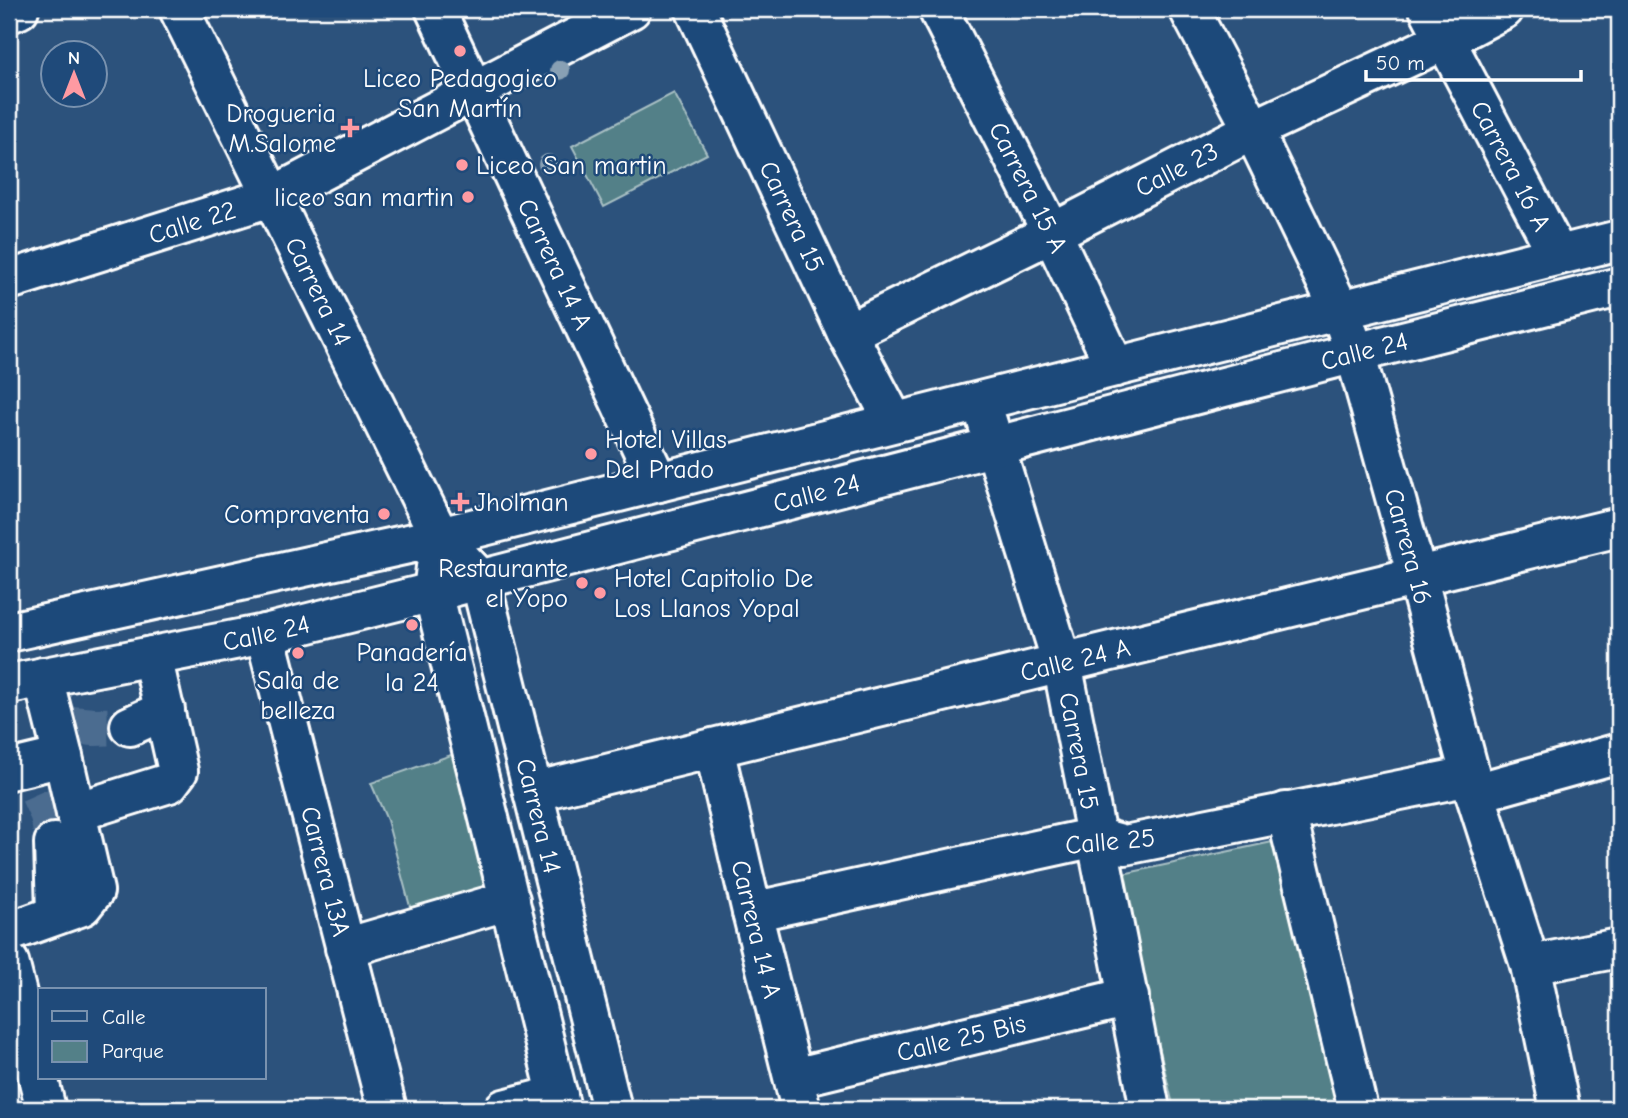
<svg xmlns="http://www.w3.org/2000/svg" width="1628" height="1118" font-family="'Comic Neue',sans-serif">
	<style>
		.green { fill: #538088; stroke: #a9c0c4; stroke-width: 2 }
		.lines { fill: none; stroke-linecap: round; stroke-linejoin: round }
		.minor-tunnel { stroke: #4c6c90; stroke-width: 38; stroke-dasharray: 38 19; stroke-linecap: butt }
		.minor-casing { stroke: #fff; stroke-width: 44 }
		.minor { stroke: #1f4a7a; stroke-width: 38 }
		.tree { fill: #88a0b4 }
		.poi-dot { fill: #ff9aa2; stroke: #1f4a7a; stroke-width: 2.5 }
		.labels { text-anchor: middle; stroke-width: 5; stroke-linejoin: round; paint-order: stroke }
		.poi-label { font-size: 26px; fill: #fff; stroke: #1f4a7a; text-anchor: end }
		.street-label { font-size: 26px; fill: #fff; stroke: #1f4a7a }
	</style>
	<rect width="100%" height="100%" fill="#2c527c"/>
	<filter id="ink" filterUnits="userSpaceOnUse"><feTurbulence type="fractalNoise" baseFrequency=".0143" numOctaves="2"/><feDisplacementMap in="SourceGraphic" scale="14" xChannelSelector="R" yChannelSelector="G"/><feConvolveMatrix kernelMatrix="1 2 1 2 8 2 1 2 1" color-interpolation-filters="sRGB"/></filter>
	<g filter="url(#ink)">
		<path class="green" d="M674 93 707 154 604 207 572 146Z
			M454 754 494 896 412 914 387 820 371 783Z
			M1277 841 1337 1109H1174L1118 875Z"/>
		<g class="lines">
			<path class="minor-tunnel" d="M70 725 95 727 130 726
				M39 793 49 815 54 843"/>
			<g class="minor-casing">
				<g id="minor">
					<path id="s1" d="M179 9 440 537 480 579 612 1109"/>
					<path id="s2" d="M435 9 658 482"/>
					<path id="s3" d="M695 9 847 333 894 422"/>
					<path id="s4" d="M938 9 1052 233 1115 367"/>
					<path id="s5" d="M1189 9 1253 130 1340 310 1355 353 1417 576 1475 793 1530 965 1560 1109"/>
					<path id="s6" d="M1429 9 1558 255"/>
					<path d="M9 13 19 9"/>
					<path id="s7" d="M9 280 271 197 631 9"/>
					<path id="s8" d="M847 333 1052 233 1253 130 1445 40 1504 9"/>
					<path id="s9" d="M987 421 1062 663 1150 1109"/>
					<path d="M436 567 433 592 561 1109"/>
					<path d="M9 632 440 537 1619 240"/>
					<path id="s10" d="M265 634 387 1109"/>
					<path d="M43 677 63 757"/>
					<path id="s11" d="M9 684 265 634 433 592 1355 353 1619 287"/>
					<path d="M130 726 165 710"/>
					<path id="s12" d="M714 748 752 912 801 1109"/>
					<path d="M9 770 63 757 94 891 82 906 9 932"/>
					<path id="s13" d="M533 792 1619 527"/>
					<path d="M1475 793 1619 753"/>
					<path d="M76 812 169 783 178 771 152 656"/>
					<path d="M1286 812 1358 1109"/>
					<path d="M54 843 56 915"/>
					<path d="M752 912 1096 837 1125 845 1470 776"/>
					<path d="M345 948 510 900"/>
					<path d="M9 962 46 1109"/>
					<path d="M1530 965 1619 948"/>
					<path id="s14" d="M794 1078 1129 997"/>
					<path d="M504 1109 558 1095"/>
				</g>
			</g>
			<use href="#minor" class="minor"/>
		</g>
		<g class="tree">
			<circle cx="560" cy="70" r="10"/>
			<circle cx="548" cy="164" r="10"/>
		</g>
	</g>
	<g class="poi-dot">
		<circle cx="460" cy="51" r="7"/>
		<path d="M346.5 117.5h7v7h7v7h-7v7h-7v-7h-7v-7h7z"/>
		<circle cx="462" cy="165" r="7"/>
		<circle cx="468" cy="197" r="7"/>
		<circle cx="591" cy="454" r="7"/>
		<path d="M456.5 491.5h7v7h7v7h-7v7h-7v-7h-7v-7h7z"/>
		<circle cx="384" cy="514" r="7"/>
		<circle cx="582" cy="583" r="7"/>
		<circle cx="600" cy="593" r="7"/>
		<circle cx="412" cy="625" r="7"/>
		<circle cx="298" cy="653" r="7"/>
	</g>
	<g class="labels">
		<g class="poi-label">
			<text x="460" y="87" text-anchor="middle">Liceo Pedagogico<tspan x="460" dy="30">San Martín</tspan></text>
			<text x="336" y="122">Drogueria<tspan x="336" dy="30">M.Salome</tspan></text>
			<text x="476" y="174" text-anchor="start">Liceo San martin</text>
			<text x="454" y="206">liceo san martin</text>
			<text x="605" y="448" text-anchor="start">Hotel Villas<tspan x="605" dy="30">Del Prado</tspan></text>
			<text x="474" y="511" text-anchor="start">Jholman</text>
			<text x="370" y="523">Compraventa</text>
			<text x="568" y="577">Restaurante<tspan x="568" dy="30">el Yopo</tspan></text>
			<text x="614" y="587" text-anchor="start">Hotel Capitolio De<tspan x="614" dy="30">Los Llanos Yopal</tspan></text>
			<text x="412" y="661" text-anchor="middle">Panadería<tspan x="412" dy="30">la 24</tspan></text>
			<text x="298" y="689" text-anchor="middle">Sala de<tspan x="298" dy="30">belleza</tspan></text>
		</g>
		<g class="street-label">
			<text dy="9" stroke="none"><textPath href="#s6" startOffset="177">Carrera 16 A</textPath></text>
			<text dy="9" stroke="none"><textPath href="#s8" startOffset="368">Calle 23</textPath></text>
			<text dy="9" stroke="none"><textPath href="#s4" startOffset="200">Carrera 15 A</textPath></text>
			<text dy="9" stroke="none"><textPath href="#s3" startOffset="229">Carrera 15</textPath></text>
			<text dy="9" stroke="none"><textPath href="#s7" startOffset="192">Calle 22</textPath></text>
			<text dy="9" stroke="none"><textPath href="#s2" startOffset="282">Carrera 14 A</textPath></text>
			<text dy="9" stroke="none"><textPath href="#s1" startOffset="315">Carrera 14</textPath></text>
			<text dy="9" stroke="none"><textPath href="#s11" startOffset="1396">Calle 24</textPath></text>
			<text dy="9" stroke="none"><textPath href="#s11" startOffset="830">Calle 24</textPath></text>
			<text dy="9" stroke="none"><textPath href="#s5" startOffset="583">Carrera 16</textPath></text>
			<text dy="9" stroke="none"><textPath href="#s11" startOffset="262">Calle 24</textPath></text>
			<text dy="9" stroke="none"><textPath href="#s13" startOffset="558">Calle 24 A</textPath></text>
			<text dy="9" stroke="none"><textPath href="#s9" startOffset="343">Carrera 15</textPath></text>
			<text dy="9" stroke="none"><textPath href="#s1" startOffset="891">Carrera 14</textPath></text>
			<text transform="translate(1110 841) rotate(-5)" y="9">Calle 25</text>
			<text dy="9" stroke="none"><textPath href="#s10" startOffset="245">Carrera 13A</textPath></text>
			<text dy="9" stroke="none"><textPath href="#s12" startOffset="186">Carrera 14 A</textPath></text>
			<text dy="9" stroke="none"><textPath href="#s14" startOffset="172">Calle 25 Bis</textPath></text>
		</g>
	</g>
	<rect width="1628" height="1118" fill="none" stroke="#1f4a7a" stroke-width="35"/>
	<rect x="18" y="18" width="1593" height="1083" fill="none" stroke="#fff" stroke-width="2.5" filter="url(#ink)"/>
	<rect x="38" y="988" width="228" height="91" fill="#1f4a7a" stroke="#7992af" stroke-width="2"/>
	<rect x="52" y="1011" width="35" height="10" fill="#1f4a7a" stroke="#7992af" stroke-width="2"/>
	<text x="102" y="1024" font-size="21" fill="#ffffff">Calle</text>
	<rect x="52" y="1041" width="35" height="21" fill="#538088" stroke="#7992af" stroke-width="2"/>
	<text x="102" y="1058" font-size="21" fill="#ffffff">Parque</text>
	<g transform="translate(74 74)"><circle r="33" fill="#1f4a7a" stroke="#7992af" stroke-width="2"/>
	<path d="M0-5L12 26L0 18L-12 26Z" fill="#ff9aa2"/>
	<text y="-10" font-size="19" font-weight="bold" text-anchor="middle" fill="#ffffff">N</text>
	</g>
	<path d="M1366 70v10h215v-10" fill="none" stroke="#ffffff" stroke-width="3.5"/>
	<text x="1376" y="70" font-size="21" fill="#ffffff" stroke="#1f4a7a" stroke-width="5" paint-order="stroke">50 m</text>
</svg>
